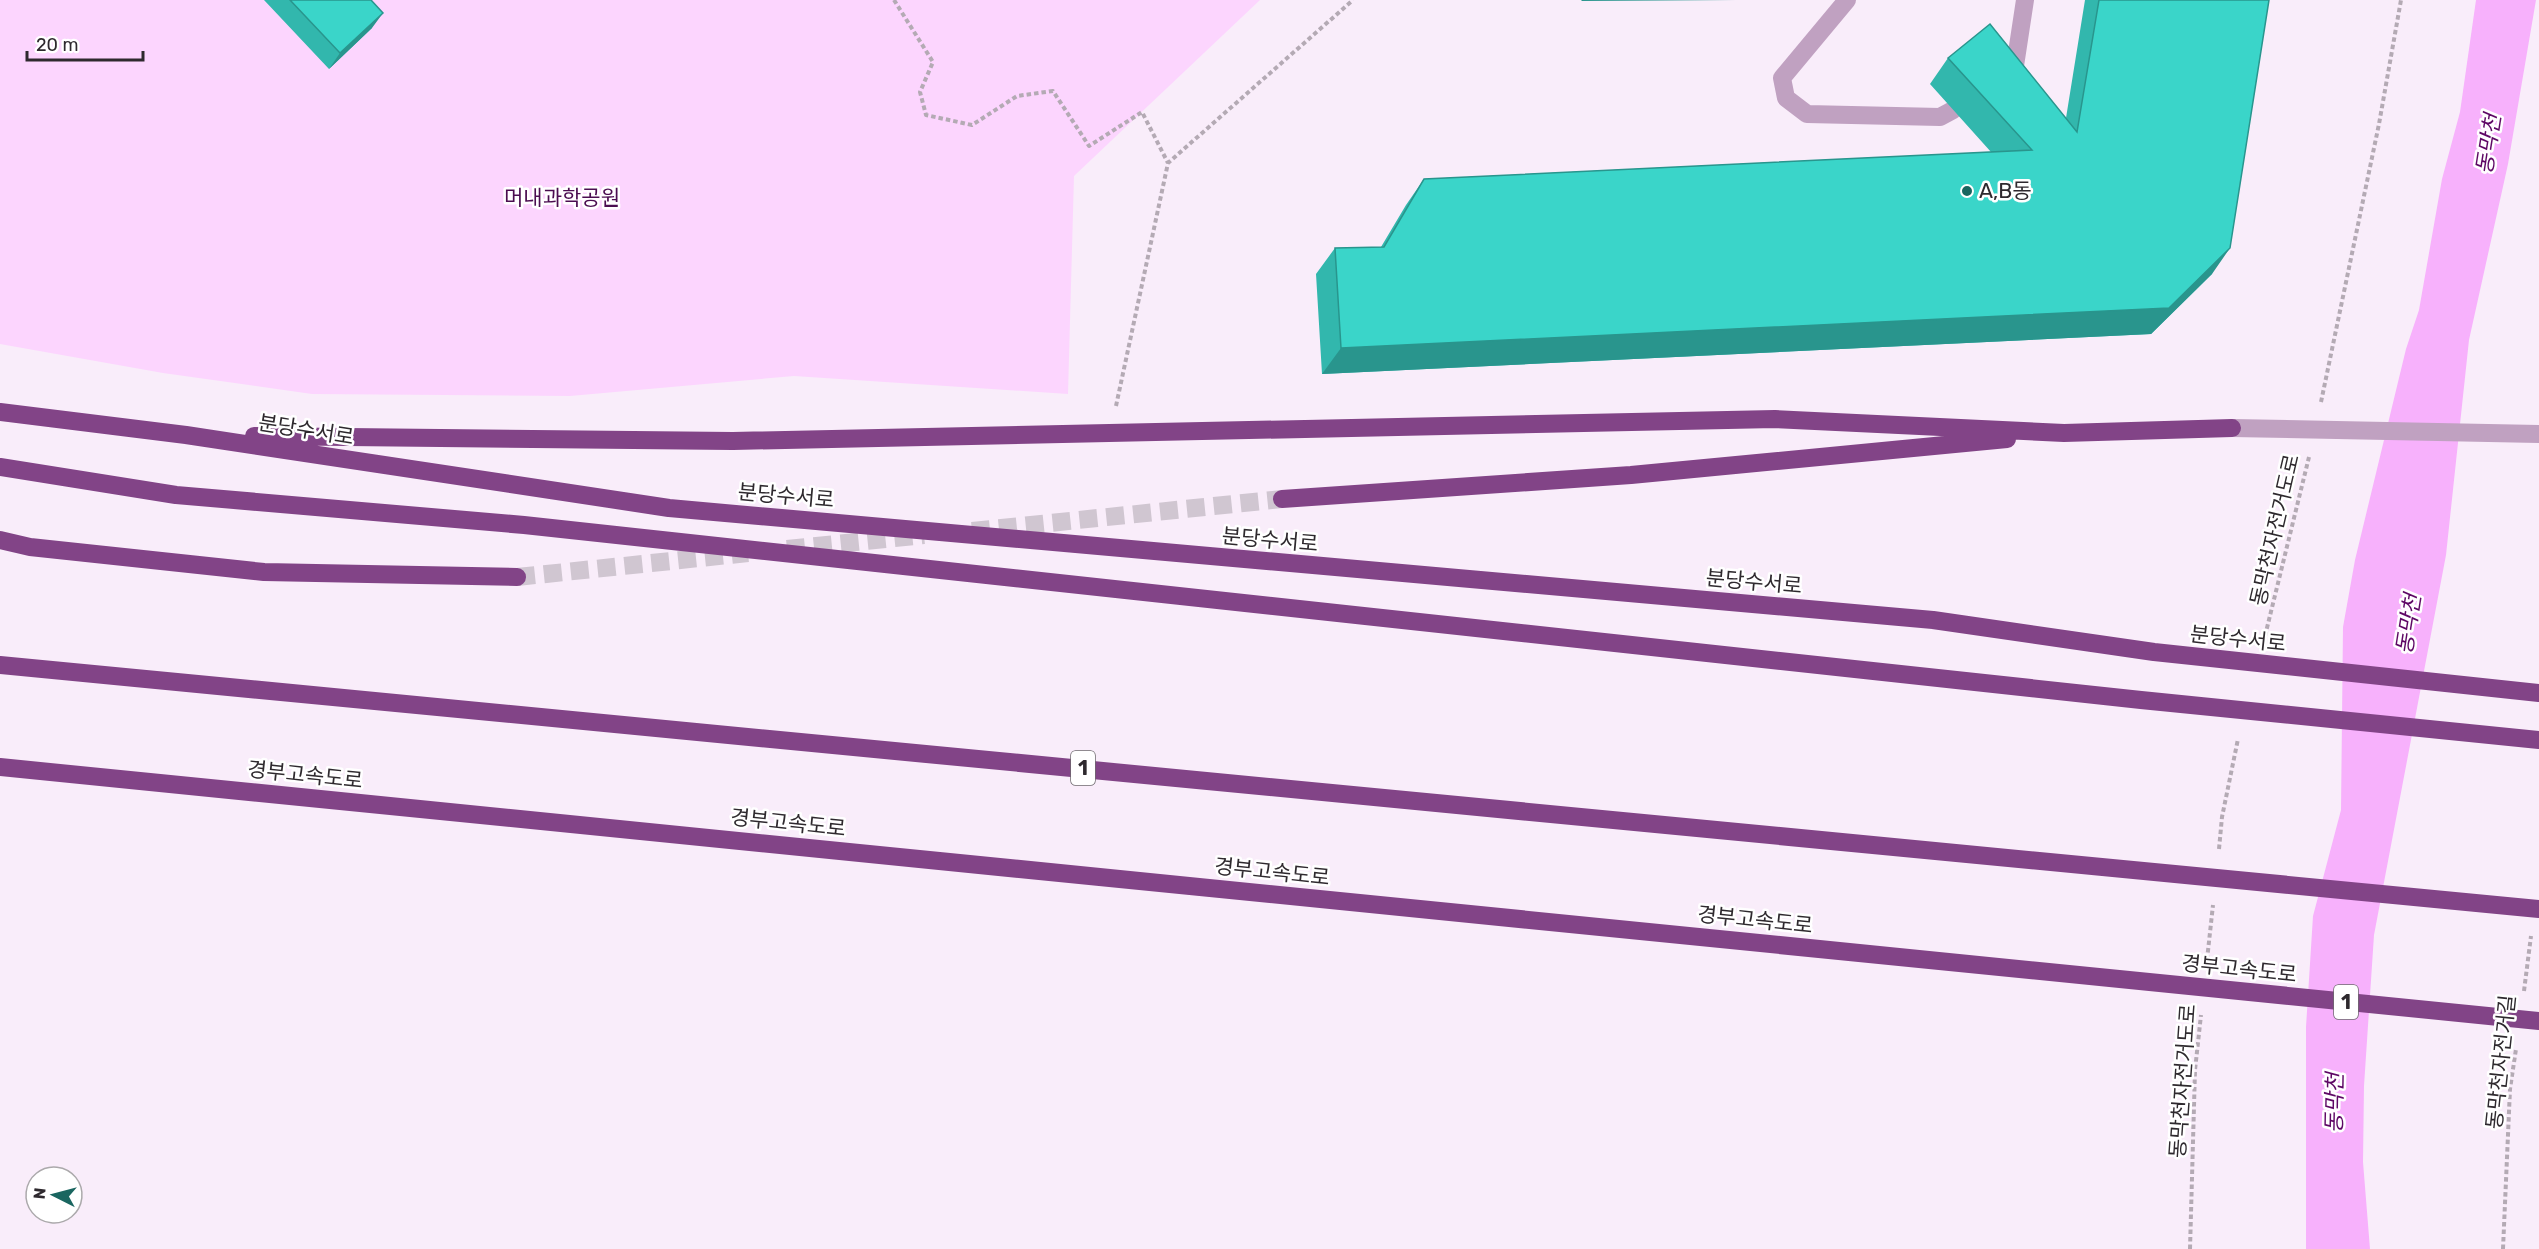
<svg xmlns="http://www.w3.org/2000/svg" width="2539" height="1249" font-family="Rubik,'Noto Sans KR',sans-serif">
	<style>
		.green { fill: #fcd5fe }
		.water { fill: #f7b1fc }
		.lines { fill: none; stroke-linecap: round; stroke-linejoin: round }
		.highway-tunnel { stroke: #d0c6d1; stroke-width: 18; stroke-dasharray: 18 9; stroke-linecap: butt }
		.path { stroke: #b4aab4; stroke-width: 4; stroke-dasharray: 4.5 3; stroke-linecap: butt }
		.minor { stroke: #c0a1c1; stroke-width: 18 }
		.highway { stroke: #824487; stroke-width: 18 }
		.wall { fill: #32b7ad }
		.shaded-wall { fill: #29958d }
		.building { fill: #3ad5c9; stroke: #29958d; stroke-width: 1.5 }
		.poi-dot { fill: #1a6660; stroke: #fff; stroke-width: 2 }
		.labels { text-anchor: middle; stroke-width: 5; stroke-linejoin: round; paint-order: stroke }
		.shield { fill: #fff; stroke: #6d696d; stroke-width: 1.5 }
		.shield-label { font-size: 20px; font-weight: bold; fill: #2e292e }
		.poi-label { font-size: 21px; fill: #2e292e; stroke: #fff; text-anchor: start }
		.park-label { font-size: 21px; fill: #4b0d51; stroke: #fff }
		.street-label { font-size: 21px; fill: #2e292e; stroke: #fff }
		.water-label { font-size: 22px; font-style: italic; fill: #5e0765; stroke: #fff }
	</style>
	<rect width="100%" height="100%" fill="#f9edfa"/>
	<path class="green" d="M0 0H1260L1074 176 1068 394 794 376 570 396 312 394 163 373 0 344Z"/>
	<path class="water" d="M2476 0H2536L2508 164 2469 340 2446 555 2374 935 2364 1086 2363 1162 2370 1249H2306V1027L2313 916 2341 810 2343 627 2355 560 2406 349 2419 310 2442 179 2460 112Z"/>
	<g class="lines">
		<path class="highway-tunnel" d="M972 531 1282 499
			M787 549 924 535
			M517 577 748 553"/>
		<path class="path" d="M894 0 933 62 920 92 926 115 972 125 1017 96 1053 91 1089 146 1142 112 1168 163
			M2321 402 2379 124 2401 0
			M1116 406 1168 163 1353 0
			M2265 636 2309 457
			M2219 849 2222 817 2238 739
			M2207 960 2213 905
			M2524 991 2531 936
			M2190 1249 2195 1070 2201 1015
			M2503 1249 2510 1089 2516 1049"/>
		<path class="minor" d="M1847 0 1782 78 1786 98 1807 114 1940 117 1953 110
			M2013 79 2025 0
			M2232 428 2539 434"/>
		<path class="highway" d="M0 412 186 435 669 508 1933 620 2154 652 2539 693
			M254 436 733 441 1775 419 2064 433 2232 428
			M0 467 176 495 524 525 2141 700 2539 740
			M1282 499 1631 475 2007 439
			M0 540 30 547 264 572 517 577
			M0 665 2539 909
			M0 767 2539 1021"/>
	</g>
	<path class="wall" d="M264 0H371L372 28 329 69Z
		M2085 0H2269L2212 274 2151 334 1322 374 1316 274 1335 248 1381 247 1406 205 1424 179 1991 152 1930 84 1948 58 2066 118Z"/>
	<path class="shaded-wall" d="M1582 0H1736L1581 1Z
		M383 13 372 28 329 69 340 53Z
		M2230 248 2212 274 2151 334 1322 374 1341 348Z"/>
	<path class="building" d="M290 0H371L383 13 340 53Z
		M2099 0H2269L2230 248 2169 308 1341 348 1335 248 1384 247 1424 179 2032 150 1948 58 1990 24 2077 132Z"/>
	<circle class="poi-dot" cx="1967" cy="191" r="6"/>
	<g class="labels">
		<g class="shield">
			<rect x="1071" y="751" width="24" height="34" rx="4.5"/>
			<rect x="2334" y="985" width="24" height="34" rx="4.5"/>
		</g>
		<g class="shield-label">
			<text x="1083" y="775">1</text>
			<text x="2346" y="1009">1</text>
		</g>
		<g class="poi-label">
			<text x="1979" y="198">A,B동</text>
		</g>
		<g class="park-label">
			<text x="562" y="205">머내과학공원</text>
		</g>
		<g class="street-label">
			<text transform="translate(306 430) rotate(9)" y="7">분당수서로</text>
			<text transform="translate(786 496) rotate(5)" y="7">분당수서로</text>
			<text transform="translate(2275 530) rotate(-77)" y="7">동막천자전거도로</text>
			<text transform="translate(1270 540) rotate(5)" y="7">분당수서로</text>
			<text transform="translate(1754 582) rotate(5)" y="7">분당수서로</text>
			<text transform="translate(2238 639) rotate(6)" y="7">분당수서로</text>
			<text transform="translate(305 775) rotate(6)" y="7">경부고속도로</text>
			<text transform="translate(788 823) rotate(6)" y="7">경부고속도로</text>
			<text transform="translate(1272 872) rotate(6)" y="7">경부고속도로</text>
			<text transform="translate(1755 920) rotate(6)" y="7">경부고속도로</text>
			<text transform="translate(2239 969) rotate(6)" y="7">경부고속도로</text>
			<text transform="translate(2501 1062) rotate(-84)" y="7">동막천자전거길</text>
			<text transform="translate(2183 1081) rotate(-86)" y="7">동막천자전거도로</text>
		</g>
		<g class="water-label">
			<text transform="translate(2488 144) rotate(-81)" y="8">동막천</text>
			<text transform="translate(2408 624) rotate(-81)" y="8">동막천</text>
			<text transform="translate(2334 1103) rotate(-89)" y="8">동막천</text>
		</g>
	</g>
	<g transform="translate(54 1195) rotate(276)"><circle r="28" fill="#ffffff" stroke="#aba9ab" stroke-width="1.5"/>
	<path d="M0-4.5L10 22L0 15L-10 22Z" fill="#1a6660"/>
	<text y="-9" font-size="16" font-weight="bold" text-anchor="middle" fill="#2e292e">N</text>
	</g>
	<path d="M27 51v9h116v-9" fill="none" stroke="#2e292e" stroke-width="3"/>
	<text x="36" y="51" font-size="18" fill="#2e292e" stroke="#ffffff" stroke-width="4.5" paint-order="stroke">20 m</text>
</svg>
